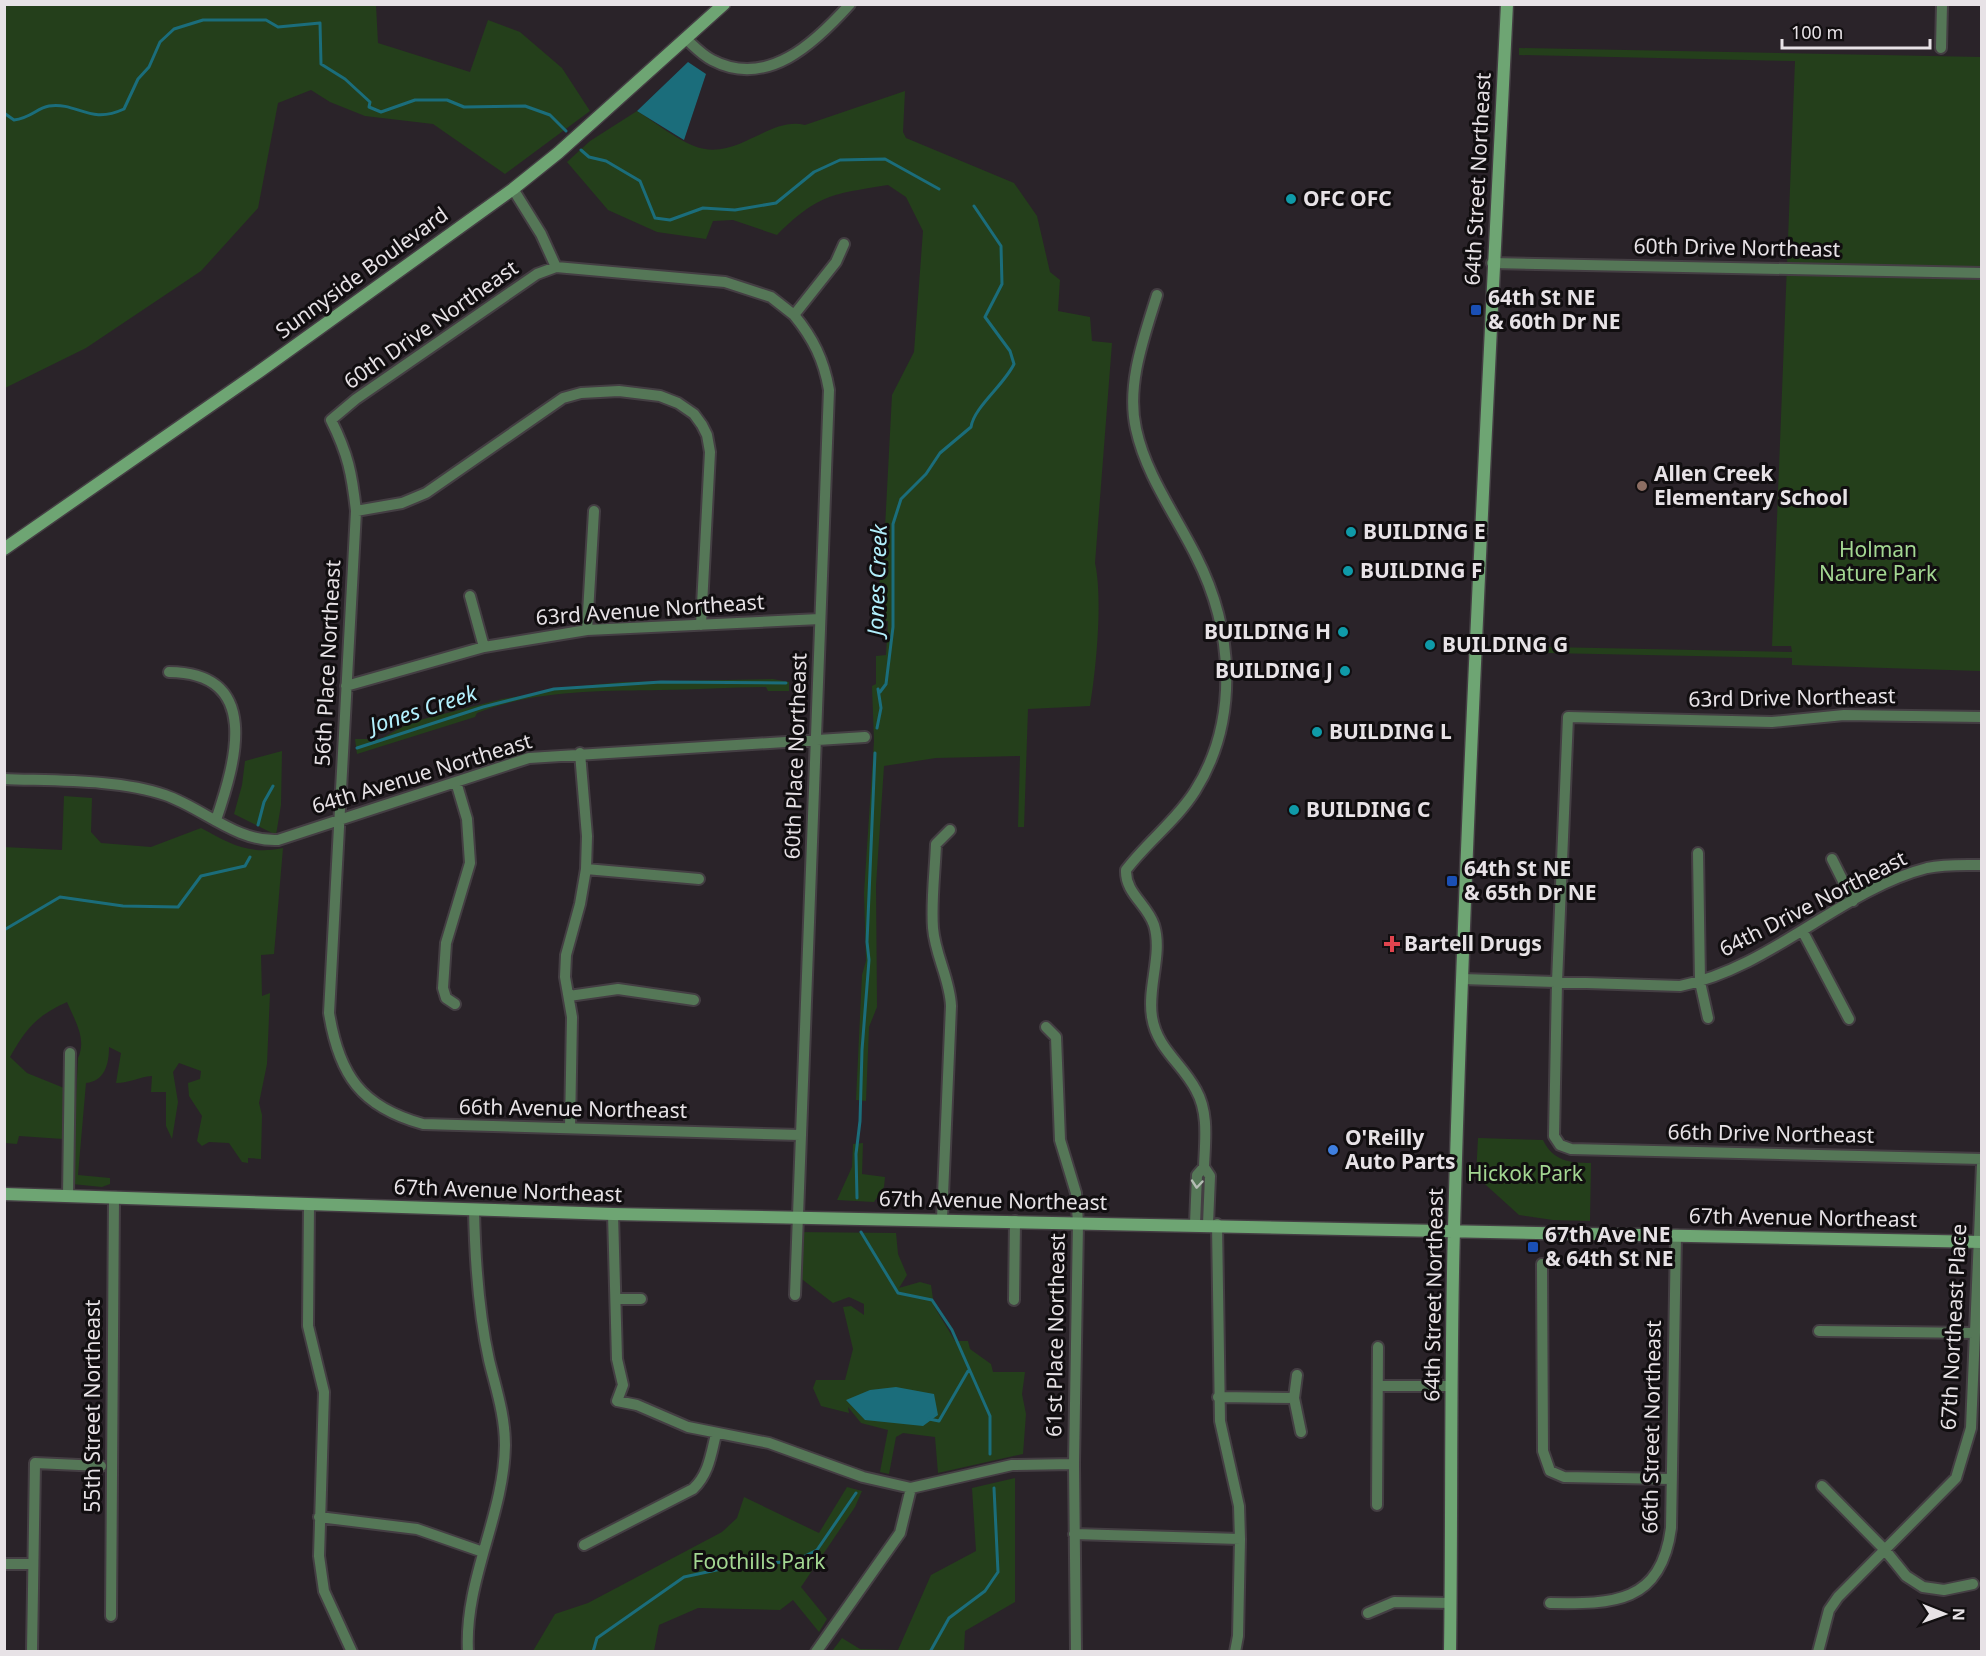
<svg xmlns="http://www.w3.org/2000/svg" width="1986" height="1656" font-family="'Noto Sans',sans-serif">
	<style>
		.green { fill: #243f1b }
		.water { fill: #1b6d7b }
		.lines { fill: none; stroke-linecap: round; stroke-linejoin: round }
		.stream { stroke: #1b6d7b; stroke-width: 3 }
		.street-casing { stroke: #443e43; stroke-width: 14 }
		.secondary-casing { stroke: #443e43; stroke-width: 15 }
		.street { stroke: #557757; stroke-width: 10 }
		.secondary { stroke: #6ea573; stroke-width: 12 }
		.oneway { stroke: #b4bdb4 }
		.culture-dot { fill: #0f9aa8; stroke: #110e10; stroke-width: 2 }
		.transit-dot { fill: #1a4fb4; stroke: #110e10; stroke-width: 2 }
		.education-dot { fill: #8d6e63; stroke: #110e10; stroke-width: 2 }
		.health-dot { fill: #e0444e; stroke: #110e10; stroke-width: 2 }
		.shop-dot { fill: #3f7fe0; stroke: #110e10; stroke-width: 2 }
		.labels { text-anchor: middle; stroke-width: 6; stroke-linejoin: round; paint-order: stroke }
		.street-label { font-size: 21px; fill: #e7e2e6; stroke: #110e10 }
		.poi-label { font-size: 21px; font-weight: bold; fill: #e7e2e6; stroke: #110e10; text-anchor: start }
		.park-label { font-size: 21px; fill: #a3d792; stroke: #110e10 }
		.water-label { font-size: 22px; font-style: italic; fill: #b2f0fd; stroke: #110e10 }
	</style>
	<rect width="100%" height="100%" fill="#2a2329"/>
	<path class="green" d="M5 4 376 5 378 43 470 72 488 20 520 32 562 68 590 111 505 174 433 124 365 116 330 102 311 90 278 103 258 208 201 271 86 348 5 388Z
		M1519 48 1981 57V671L1792 665V658L1497 652 1498 646 1792 652 1791 646H1772L1795 61 1519 55Z
		M905 91 903 132 906 138 1014 183 1037 216 1050 272 1060 280 1058 311 1090 317 1092 341 1112 343 1095 563C1103 599 1096 670 1090 706L1028 709 1024 827H1018L1020 756 936 758 884 766 876 885 877 1007 869 1027 866 1101 856 1100 862 975 866 961 864 893 874 741 872 686 876 684V656L886 655 888 621H877L883 529 885 528 892 395 914 352 923 231 906 197 888 185C833 194 818 194 777 235L733 220 713 221 706 239 657 232 608 210 567 162 590 141 637 111C655 122 674 138 694 146 736 163 768 116 805 125Z
		M773 679 789 682V691H768L766 687C731 687 695 690 660 690 599 691 534 690 477 713L475 717 357 754 355 739H380L412 722 502 699 540 693 550 689 623 682Z
		M282 751 281 805 276 835 234 814 242 785 245 761Z
		M64 796 92 798 91 832 101 843 151 847 201 828C231 844 248 855 283 848L274 954 261 955 262 996 270 993 267 1064 259 1103 262 1115 261 1159 248 1158V1163L242 1162 229 1143 209 1142 202 1146 197 1141 202 1116 189 1096 188 1083 200 1079 201 1071 179 1063 173 1072 178 1102 172 1139 166 1126V1092H151L152 1076C138 1077 130 1083 116 1083L121 1053 109 1047C109 1064 105 1081 86 1083L78 1175 110 1178V1184L102 1187 72 1184 78 1058C87 1039 75 1021 67 1002 38 1015 26 1028 10 1057L27 1073 64 1088 63 1139 19 1136 17 1144 5 1143 4 847 62 850Z
		M1478 1138 1543 1140C1553 1161 1570 1163 1591 1163L1590 1221 1553 1220 1519 1215 1476 1176Z
		M863 1143 862 1174 885 1177 884 1187 874 1202 837 1200 852 1167 853 1144Z
		M794 1232 896 1233 898 1254 907 1275 899 1288 920 1282 931 1285 934 1306 955 1341H968L970 1349 991 1364 993 1372H1025L1022 1394 1026 1414 1023 1454 938 1473 935 1437 903 1433 896 1437 889 1474 880 1472 888 1430 861 1423 848 1407 849 1413 821 1406 813 1388 816 1380H845L853 1349 843 1307 851 1306 864 1315V1304L849 1297 833 1303 799 1277Z
		M1015 1478V1602L965 1631 964 1651H832L842 1638 860 1649 898 1650 931 1575 976 1551 972 1488Z
		M847 1487 862 1491 855 1507 801 1587 827 1619 819 1632 793 1600 780 1610 698 1608 659 1625 654 1651H533L555 1614 588 1603 722 1532 737 1518 744 1497 819 1533Z"/>
	<path class="water" d="M688 62 706 74 684 140 637 111Z
		M896 1387 934 1394 938 1415 923 1426 865 1420 846 1400 870 1390Z"/>
	<g class="lines">
		<path class="stream" d="M4 113 14 120C31 118 37 108 49 106 78 102 89 125 124 109L138 79 149 67 160 42 174 29 203 20H266L278 27 320 23 321 64 345 79 370 102 369 107 381 112 415 100H447L464 107 525 106 550 115 566 131
			M581 150 589 157 606 161 640 181 655 218 670 220 703 208 735 210 776 203 814 172 840 160 885 159 939 189
			M880 692 886 684 893 627V524L901 499 926 474 940 453 971 427C974 407 1004 385 1014 364L1010 351 985 317 1002 284 1001 246 974 206
			M877 728 881 708 878 689
			M357 748 483 707 554 689 661 682 786 683
			M258 825 264 802 273 786
			M4 930 60 897 123 906 178 907 201 876 245 866 250 857
			M857 1198 856 1154 860 1121 862 1050 869 960 867 942 875 753
			M861 1232 898 1293 932 1300 952 1330 990 1416V1454
			M929 1419 939 1421 968 1371
			M593 1652 597 1638 684 1577 735 1566 795 1561 817 1550 856 1493
			M930 1652 949 1618 985 1591 998 1572 994 1488"/>
		<g class="street-casing">
			<path id="street" d="M686 39C694 46 702 55 712 60 767 89 815 43 850 4
				M1941 48 1942 4
				M513 189 541 234 556 267
				M1492 263 1982 273
				M1157 295C1144 337 1126 385 1136 429 1146 475 1175 514 1196 556 1233 628 1240 720 1195 791 1176 821 1147 842 1126 870 1125 893 1147 904 1154 925 1163 954 1147 987 1152 1017 1157 1049 1182 1063 1196 1090 1209 1113 1205 1141 1204 1167
				M794 315 771 297 725 282 556 267 537 274 356 399 331 420C348 454 352 474 356 511L329 1013C339 1075 361 1107 423 1124L800 1135
				M356 511 402 503 426 493 563 398 581 393 619 391 660 396 678 403 694 414 702 425 707 435 710 452 701 625
				M470 596 484 647
				M587 630 594 511
				M169 672C262 673 236 761 216 820
				M346 686 484 647 587 630 820 619
				M1982 717 1844 715 1772 722 1568 717 1557 982 1554 1136 1560 1145 1571 1149 1982 1159
				M4 779C53 781 119 779 165 795 203 808 236 842 278 840L529 758 865 737
				M1698 853 1700 982 1708 1018
				M1832 859 1853 901
				M586 869 699 879
				M1803 932 1849 1019
				M1462 979 1680 986C1771 968 1841 890 1927 868 1945 864 1963 865 1982 865
				M569 996 618 989 694 1000
				M455 1004 446 998 443 988 446 943 470 863 467 819 456 782
				M1046 1027 1056 1037 1060 1140 1076 1193 1078 1223 1074 1464 1076 1652
				M570 1128 572 1017 565 977 566 955 580 904 586 869 587 836 580 753
				M68 1196 70 1053
				M309 1204 308 1326 324 1392 319 1556 324 1591 352 1652
				M613 1214 617 1359 623 1385 617 1401 637 1405 688 1427 769 1443 863 1477 911 1488 1012 1465 1074 1464
				M942 1219 951 1006C950 979 935 955 933 928 931 901 935 871 936 844L950 830
				M1195 1224 1197 1175 1204 1167 1210 1176 1208 1224
				M1217 1224 1220 1421 1239 1506 1240 1539 1238 1636 1235 1652
				M1542 1264 1543 1451 1550 1471 1564 1477 1671 1479
				M795 1295 829 390C824 360 813 338 794 315L836 262 844 244
				M616 1299H641
				M1014 1300 1015 1221
				M1819 1331 1975 1333
				M1297 1375 1294 1398 1301 1432
				M1378 1386H1451
				M1218 1397 1294 1398
				M1822 1486 1885 1550 1906 1576 1923 1587 1944 1590 1973 1584
				M1377 1505 1378 1347
				M319 1517 417 1529 483 1552
				M1074 1534 1240 1539
				M584 1545 693 1489C709 1474 711 1454 716 1434
				M4 1564H33
				M1550 1603C1613 1604 1661 1604 1671 1528L1676 1235
				M1368 1613 1394 1602 1451 1603
				M111 1616 114 1197
				M32 1652 35 1463 101 1466
				M468 1652C464 1580 504 1516 505 1445 505 1415 496 1389 489 1360 478 1310 475 1260 474 1209
				M816 1652 900 1533 911 1488
				M1818 1652 1829 1610 1838 1597 1956 1478 1971 1428 1982 1165"/>
		</g>
		<g class="secondary-casing">
			<path id="secondary" d="M4 549 260 371 513 189 558 153 724 4
				M4 1194 613 1214 1982 1242
				M1450 1652C1452 1511 1450 1370 1454 1229 1465 821 1487 413 1507 4"/>
		</g>
		<use href="#street" class="street"/>
		<use href="#secondary" class="secondary"/>
	</g>
	<defs><path id="oneway-chevron" d="M-2-3.5L2.5 0L-2 3.5" fill="none" stroke-width="1.6" stroke-linecap="round" stroke-linejoin="round" transform="scale(1.5)"/></defs>
	<use class="oneway" href="#oneway-chevron" transform="translate(1197 1184) rotate(95)"/>
	<g class="culture-dot">
		<circle cx="1291" cy="199" r="6"/>
		<circle cx="1351" cy="532" r="6"/>
		<circle cx="1348" cy="571" r="6"/>
		<circle cx="1343" cy="632" r="6"/>
		<circle cx="1430" cy="645" r="6"/>
		<circle cx="1345" cy="671" r="6"/>
		<circle cx="1317" cy="732" r="6"/>
		<circle cx="1294" cy="810" r="6"/>
	</g>
	<g class="transit-dot">
		<rect x="1470" y="304" width="12" height="12" rx="3"/>
		<rect x="1446" y="875" width="12" height="12" rx="3"/>
		<rect x="1527" y="1241" width="12" height="12" rx="3"/>
	</g>
	<circle class="education-dot" cx="1642" cy="486" r="6"/>
	<path class="health-dot" d="M1389 935h6v6h6v6h-6v6h-6v-6h-6v-6h6z"/>
	<circle class="shop-dot" cx="1333" cy="1150" r="6"/>
	<g class="labels">
		<g class="street-label">
			<text transform="translate(1478 179) rotate(-87)" y="7">64th Street Northeast</text>
			<text transform="translate(1737 248) rotate(1)" y="7">60th Drive Northeast</text>
			<text transform="translate(362 273) rotate(-36)" y="7">Sunnyside Boulevard</text>
			<text transform="translate(431 325) rotate(-35)" y="7">60th Drive Northeast</text>
			<text transform="translate(650 610) rotate(-4)" y="7">63rd Avenue Northeast</text>
			<text transform="translate(328 663) rotate(-87)" y="7">56th Place Northeast</text>
			<text transform="translate(1792 698) rotate(-1)" y="7">63rd Drive Northeast</text>
			<text transform="translate(796 756) rotate(-88)" y="7">60th Place Northeast</text>
			<text transform="translate(422 774) rotate(-17)" y="7">64th Avenue Northeast</text>
			<text transform="translate(1813 904) rotate(-27)" y="7">64th Drive Northeast</text>
			<text transform="translate(573 1109) rotate(1)" y="7">66th Avenue Northeast</text>
			<text transform="translate(1771 1134) rotate(1)" y="7">66th Drive Northeast</text>
			<text transform="translate(508 1191) rotate(2)" y="7">67th Avenue Northeast</text>
			<text transform="translate(993 1201) rotate(1)" y="7">67th Avenue Northeast</text>
			<text transform="translate(1803 1218) rotate(1)" y="7">67th Avenue Northeast</text>
			<text transform="translate(1434 1295) rotate(-89)" y="7">64th Street Northeast</text>
			<text transform="translate(1954 1327) rotate(-87)" y="7">67th Northeast Place</text>
			<text transform="translate(1056 1335) rotate(-89)" y="7">61st Place Northeast</text>
			<text transform="translate(93 1406) rotate(-90)" y="7">55th Street Northeast</text>
			<text transform="translate(1652 1427) rotate(-89)" y="7">66th Street Northeast</text>
		</g>
		<g class="poi-label">
			<text x="1303" y="206">OFC OFC</text>
			<text x="1488" y="305">64th St NE<tspan x="1488" dy="24">&amp; 60th Dr NE</tspan></text>
			<text x="1654" y="481">Allen Creek<tspan x="1654" dy="24">Elementary School</tspan></text>
			<text x="1363" y="539">BUILDING E</text>
			<text x="1360" y="578">BUILDING F</text>
			<text x="1331" y="639" text-anchor="end">BUILDING H</text>
			<text x="1442" y="652">BUILDING G</text>
			<text x="1333" y="678" text-anchor="end">BUILDING J</text>
			<text x="1329" y="739">BUILDING L</text>
			<text x="1306" y="817">BUILDING C</text>
			<text x="1464" y="876">64th St NE<tspan x="1464" dy="24">&amp; 65th Dr NE</tspan></text>
			<text x="1404" y="951">Bartell Drugs</text>
			<text x="1345" y="1145">O'Reilly<tspan x="1345" dy="24">Auto Parts</tspan></text>
			<text x="1545" y="1242">67th Ave NE<tspan x="1545" dy="24">&amp; 64th St NE</tspan></text>
		</g>
		<g class="park-label">
			<text x="1878" y="557">Holman<tspan x="1878" dy="24">Nature Park</tspan></text>
			<text x="1525" y="1181">Hickok Park</text>
			<text x="759" y="1569">Foothills Park</text>
		</g>
		<g class="water-label">
			<text transform="translate(877 580) rotate(-88)" y="8">Jones Creek</text>
			<text transform="translate(423 709) rotate(-18)" y="8">Jones Creek</text>
		</g>
	</g>
	<rect width="1986" height="1656" fill="none" stroke="#e7e2e6" stroke-width="12"/>
	<g transform="translate(1944 1614) rotate(91)" stroke="#110e10" stroke-width="4.5" paint-order="stroke">
	<path d="M0-4.5L10 22L0 15L-10 22Z" fill="#e7e2e6"/>
	<text y="-9" font-size="16" font-weight="bold" text-anchor="middle" fill="#e7e2e6">N</text>
	</g>
	<path d="M1782 39v9h148v-9" fill="none" stroke="#e7e2e6" stroke-width="3"/>
	<text x="1791" y="39" font-size="18" fill="#e7e2e6" stroke="#110e10" stroke-width="4.5" paint-order="stroke">100 m</text>
</svg>
